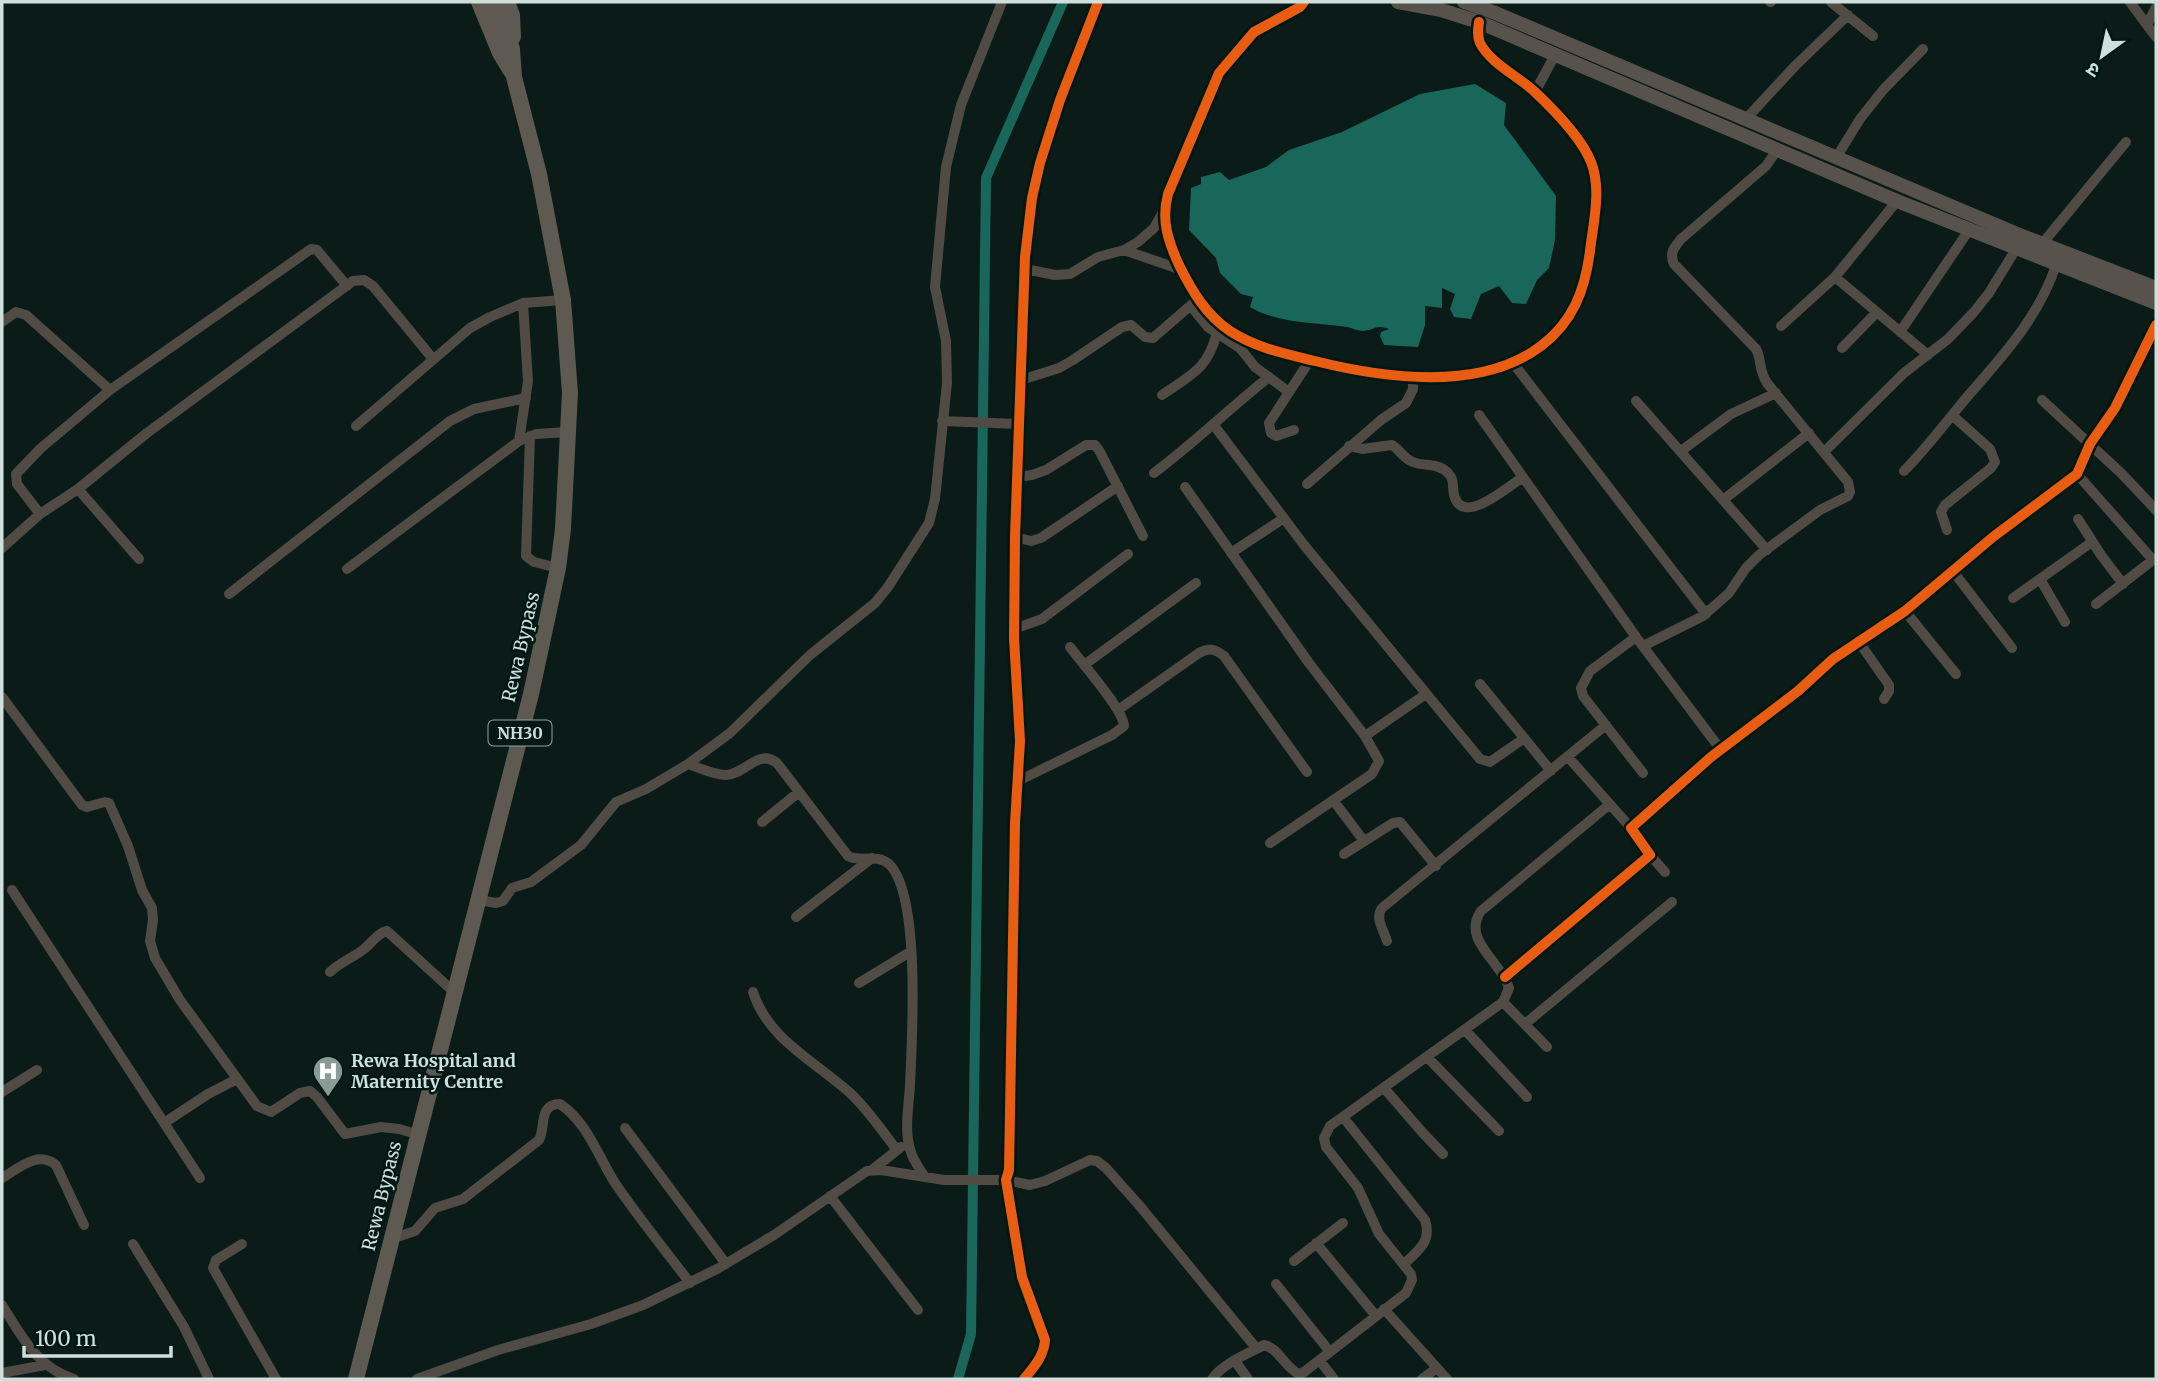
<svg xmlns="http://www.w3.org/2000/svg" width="2158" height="1381" font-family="Merriweather,'Noto Sans Devanagari',serif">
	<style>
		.water { fill: #19665b }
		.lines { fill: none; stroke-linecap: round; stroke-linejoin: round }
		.canal { stroke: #19665b; stroke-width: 10 }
		.minor { stroke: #504b44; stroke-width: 10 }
		.major { stroke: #57524b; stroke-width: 14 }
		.highway { stroke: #5e5951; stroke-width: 16 }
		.cycleway-casing { stroke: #001814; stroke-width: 15 }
		.cycleway { stroke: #e95d12; stroke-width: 10 }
		.labels { text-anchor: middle; stroke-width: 5; stroke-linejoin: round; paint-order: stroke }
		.shield { fill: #001814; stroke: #91a4a0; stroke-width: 2 }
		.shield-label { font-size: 16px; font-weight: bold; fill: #cfe0dc }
		.street-label { font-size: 18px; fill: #cfe0dc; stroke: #001814 }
		.poi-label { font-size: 18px; font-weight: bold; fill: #cfe0dc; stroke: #001814; text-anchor: start }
	</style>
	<rect width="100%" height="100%" fill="#0a1b18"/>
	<path class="water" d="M1475 84 1506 103 1504 125 1556 196 1555 240 1549 268 1537 280 1526 304 1512 303 1499 286 1481 294 1471 319 1454 317 1450 309 1455 294 1442 288V308L1425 306V325L1418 347 1384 345 1380 336 1381 332 1389 329C1374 324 1376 330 1363 331 1358 331 1352 328 1347 327 1314 322 1279 324 1250 307L1253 297 1241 294 1220 273 1216 258 1189 230 1191 188 1201 184V177L1220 172 1229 180 1266 167 1289 150 1342 132 1420 94Z"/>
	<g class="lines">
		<path class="canal" d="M958 1379 971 1334 986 178 1063 2"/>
		<path class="minor" d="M1304 2 1300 7 1254 32 1219 73 1168 194C1161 220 1168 241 1179 265 1192 291 1206 315 1230 331 1256 348 1286 354 1315 361 1383 378 1480 392 1541 346 1573 322 1585 290 1590 251 1593 224 1602 189 1591 162 1582 139 1553 109 1535 92 1518 76 1491 64 1480 43 1477 36 1478 29 1479 22
			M1770 2H1771
			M1831 2 1873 36
			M2130 2 2147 25
			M2156 7 2147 25 2156 37
			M1535 92 1555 55
			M1745 120 1795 66 1848 15
			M1836 158 1860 119 1883 90 1923 49
			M2042 244 2126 142
			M1124 250 1182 270
			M1025 269 1055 275 1070 274 1098 257 1124 250 1138 242 1154 228 1163 212
			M1835 277 1928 355
			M1191 306 1208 327 1240 348 1255 367 1289 392
			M2 322 16 312 26 315 110 390
			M1781 326 1835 277 1897 201
			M1900 332 1969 230
			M1842 348 1876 313
			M1513 363 1706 614
			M1021 380 1059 368 1073 360 1122 327 1131 325 1145 337 1153 338 1198 299
			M1162 395C1192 374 1207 370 1217 333
			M2042 400 2121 473 2156 510
			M1636 401 1767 550
			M1479 415 1636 637 1721 750
			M942 421 1019 424
			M1213 424 1304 545 1480 759 1490 762 1523 739
			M356 426 470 328 490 317 523 303 563 300
			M1294 430 1276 436 1271 433 1269 423 1310 360
			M530 436 526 556 534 562 558 568
			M519 441 528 381 523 303
			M1349 446 1362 449 1392 445C1400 450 1404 459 1413 462 1425 467 1437 462 1448 473 1456 481 1451 489 1455 498 1465 525 1509 486 1523 477
			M1681 451 1731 414 1776 393
			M1824 452 1904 373 1948 339 1974 312 1989 293 2016 249
			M1904 471C1927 448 1946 422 1967 397 2002 357 2039 317 2056 265
			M1154 473C1194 443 1230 408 1269 377
			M2077 474 2153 560 2156 559
			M1017 477 1032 475 1046 470 1086 445H1095L1099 450 1143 536
			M1307 484 1381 420 1406 403 1413 389V377
			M1185 487 1309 663 1365 736 1379 761 1372 774 1270 843
			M78 489 139 559
			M1723 500 1809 433
			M40 514 17 484 16 474 41 448 110 390 311 249 317 250 347 286
			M2078 519 2101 555 2123 584
			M1947 530 1941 512 1945 505 1991 468 1995 462 1990 449 1953 416
			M1015 537 1031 541 1041 538 1118 486
			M2 548 40 514 78 489 147 433 353 281 364 280 373 286 433 359
			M1231 553 1284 518
			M347 569 519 441 536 434 568 432
			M1952 570 2012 648
			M2040 579 2065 622
			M229 594 450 421 474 409 526 398
			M2013 598 2092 542
			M2096 604 2153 560
			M1905 611 1956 674
			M1014 629 1042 619 1128 554
			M1636 637 1590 671 1581 688 1583 696 1643 773
			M1859 642 1889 685V691L1884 699
			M1643 646 1703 616 1729 593 1746 568 1759 555 1820 510 1848 496 1850 492 1848 482 1767 383C1758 369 1762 360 1756 349L1674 264C1669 253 1674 248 1681 239L1766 166 1777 150
			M1084 665 1196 583
			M1480 684 1551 771
			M2 697 82 805 87 807 105 802 109 803 128 846 142 890 152 908 153 920 150 941 155 958 180 1000 257 1106 271 1112 300 1093 310 1091 317 1097 345 1134 381 1127 399 1129 417 1134
			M1118 710 1199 653C1209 648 1214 648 1224 656L1307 772
			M1365 736 1426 694
			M1568 757 1631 828
			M688 764C700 768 714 775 726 775 746 774 758 748 777 763L848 856C861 863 876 853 889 864 921 895 912 1039 910 1085 909 1105 904 1129 910 1149 912 1159 919 1168 925 1177
			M1018 781 1112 735 1124 726C1124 710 1081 662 1070 647
			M1333 800 1364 841
			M762 822 799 792
			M1344 854 1393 823 1400 822 1436 866
			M1650 855 1665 872
			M12 890 200 1178
			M479 900 496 903 503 901 512 888 531 882 581 845 616 802 646 789 688 764 730 733 810 655 875 603 888 587 929 523 935 499 947 383 946 341 935 287 946 167 961 105 1002 2
			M796 917 872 858
			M1387 941C1383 929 1375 918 1382 908L1606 725
			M330 972C340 962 353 958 364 949 372 943 377 933 387 931L454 992
			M1505 977 1650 855 1631 828 1711 757 1798 691 1833 659 1905 611 1993 537 2077 474 2090 444 2115 408 2156 325
			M859 983 910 952
			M753 992C768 1039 813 1060 849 1092 867 1108 882 1131 897 1150
			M1503 1002 1547 1047
			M1525 1024 1672 902
			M1465 1030 1527 1097
			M1428 1058 1499 1131
			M1384 1088 1422 1132 1443 1154
			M2 1092 37 1070
			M1343 1117 1425 1220C1432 1241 1419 1250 1405 1263
			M164 1123 208 1094 237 1079
			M625 1128 726 1264
			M872 1170 901 1147
			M2 1178C19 1168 38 1150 56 1165L84 1225
			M830 1196 918 1310
			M391 1239 415 1231 435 1208 463 1199 539 1140C546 1127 538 1104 560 1104 587 1122 598 1156 615 1183 638 1217 665 1250 690 1283
			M1316 1243 1376 1316
			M133 1244 184 1327 209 1379
			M242 1244 216 1260 213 1268 276 1379
			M1294 1261 1343 1223
			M1276 1284 1330 1352
			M2 1305C21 1335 37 1368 74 1379
			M1384 1309 1447 1379
			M1235 1361 1248 1379
			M1320 1361 1334 1379
			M2 1373 45 1365
			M417 1379 498 1350 591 1324 643 1305 717 1269 774 1235 867 1171 881 1170 944 1180H1006L1030 1185 1045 1181 1090 1160 1097 1161 1106 1168 1139 1205 1257 1349
			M1024 1379C1034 1367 1044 1356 1045 1340L1022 1277 1006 1180 1009 1170 1015 823 1020 741 1014 638 1015 537 1025 257 1032 198 1040 163 1060 100 1098 2
			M1212 1379C1224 1363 1247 1354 1264 1345 1279 1348 1284 1367 1299 1374L1304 1372 1406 1293 1412 1280 1411 1274 1379 1234 1358 1188 1326 1147 1324 1138 1330 1126 1503 1002 1509 988C1501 961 1461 940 1481 911L1610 804
			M1422 1379 1437 1368"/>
		<path class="major" d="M1398 2 1441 10 1479 22 1897 201 2156 303
			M1464 2 1493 12 2017 234 2156 288"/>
		<path class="highway" d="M479 2 500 53 511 71
			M507 2 512 15 513 37
			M356 1379 531 694 558 568 563 529 570 393 563 300 539 174 514 77 512 49 495 2"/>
		<g class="cycleway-casing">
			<path id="cycleway" d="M1304 2 1300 7 1254 32 1219 73 1168 194C1161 220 1168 241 1179 265 1192 291 1206 315 1230 331 1256 348 1286 354 1315 361 1383 378 1480 392 1541 346 1573 322 1585 290 1590 251 1593 224 1602 189 1591 162 1582 139 1553 109 1535 92 1518 76 1491 64 1480 43 1477 36 1478 29 1479 22
				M1505 977 1650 855 1631 828 1711 757 1798 691 1833 659 1905 611 1993 537 2077 474 2090 444 2115 408 2156 325
				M1024 1379C1034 1367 1044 1356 1045 1340L1022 1277 1006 1180 1009 1170 1015 823 1020 741 1014 638 1015 537 1025 257 1032 198 1040 163 1060 100 1098 2"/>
		</g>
		<use href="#cycleway" class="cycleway"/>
	</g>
	<defs>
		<g id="hospital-pin" transform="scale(1.575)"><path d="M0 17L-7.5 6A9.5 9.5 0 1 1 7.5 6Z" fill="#8a9b97" stroke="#001814"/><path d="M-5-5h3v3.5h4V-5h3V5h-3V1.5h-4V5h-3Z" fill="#fff"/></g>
	</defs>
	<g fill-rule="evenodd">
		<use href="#hospital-pin" x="328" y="1071"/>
	</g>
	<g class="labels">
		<rect class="shield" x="488.5" y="720.5" width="63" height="25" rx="5"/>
		<g class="shield-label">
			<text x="520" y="739">NH30</text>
		</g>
		<g class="street-label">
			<text transform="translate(521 647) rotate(-77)" y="6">Rewa Bypass</text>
			<text transform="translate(382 1196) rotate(-76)" y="6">Rewa Bypass</text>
		</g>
		<g class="poi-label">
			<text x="351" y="1067">Rewa Hospital and<tspan x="351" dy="21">Maternity Centre</tspan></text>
		</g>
	</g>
	<rect width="2158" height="1381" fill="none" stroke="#cfe0dc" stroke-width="7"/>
	<g transform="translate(2102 56) rotate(213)" stroke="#001814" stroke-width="5" paint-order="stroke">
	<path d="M0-5L12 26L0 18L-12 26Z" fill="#cfe0dc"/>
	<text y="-10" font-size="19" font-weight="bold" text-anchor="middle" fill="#cfe0dc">उ</text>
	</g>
	<path d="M24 1346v10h147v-10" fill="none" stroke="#cfe0dc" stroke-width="3.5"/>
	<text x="35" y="1346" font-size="21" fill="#cfe0dc" stroke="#001814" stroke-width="5" paint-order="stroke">100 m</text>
</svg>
